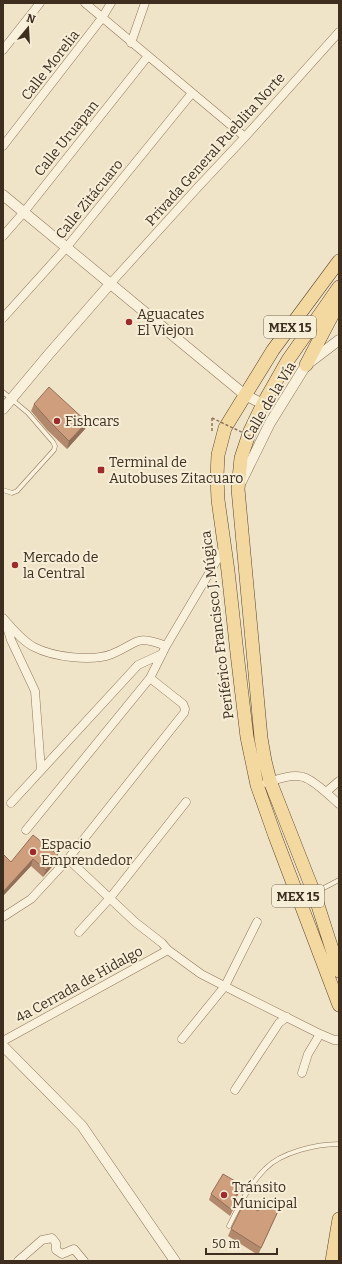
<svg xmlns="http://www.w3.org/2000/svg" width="342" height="1264" font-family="Bitter,serif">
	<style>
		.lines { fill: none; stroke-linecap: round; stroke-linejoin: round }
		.service-casing { stroke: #8d765c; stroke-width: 5 }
		.minor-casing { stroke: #8d765c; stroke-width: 9 }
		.tertiary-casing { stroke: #8d765c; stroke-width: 11 }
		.primary-casing { stroke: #5b4430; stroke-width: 14 }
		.path { stroke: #8d765c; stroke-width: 1.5; stroke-dasharray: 3 2; stroke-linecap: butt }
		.service { stroke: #faf1dc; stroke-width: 4 }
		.minor { stroke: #faf1dc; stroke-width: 8 }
		.tertiary { stroke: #faf1dc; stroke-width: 10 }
		.primary { stroke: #f3d9a0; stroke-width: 13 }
		.path-bridge { stroke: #8d765c; stroke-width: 1.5; stroke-dasharray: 3 2; stroke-linecap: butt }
		.wall { fill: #b2896c }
		.shaded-wall { fill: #916f58 }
		.building { fill: #cf9f7d; stroke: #916f58 }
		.poi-dot { fill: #9e2a2b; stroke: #f7eed8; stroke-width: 1.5 }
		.labels { text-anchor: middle; stroke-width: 4; stroke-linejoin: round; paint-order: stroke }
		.shield { fill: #f7eed8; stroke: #756857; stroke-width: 1 }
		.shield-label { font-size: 13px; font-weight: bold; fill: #3d2e20 }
		.street-label { font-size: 14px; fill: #3d2e20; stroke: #f7eed8 }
		.poi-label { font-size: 14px; fill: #3d2e20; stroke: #f7eed8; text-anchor: start }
	</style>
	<rect width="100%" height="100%" fill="#f0e4c8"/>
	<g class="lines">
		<g class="service-casing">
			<path id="service" d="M3 392 28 413 53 442 55 446 54 450 17 491 12 493 3 490
				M316 892 339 880
				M229 1226C239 1206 249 1185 265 1169 281 1152 317 1144 339 1144"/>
		</g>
		<g class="minor-casing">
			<path id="minor" d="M85 3 245 137
				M131 43 145 3
				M3 50 40 3
				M3 146 102 18 111 3
				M3 236 24 212 148 56
				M110 284 199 186 245 137 339 32
				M3 318 66 248 192 93
				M3 618C12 628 22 641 34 647 53 657 92 662 112 654 139 643 134 634 166 646
				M6 624 11 640 35 691 41 770
				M266 783C278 779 291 774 303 777 313 779 331 797 339 804
				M326 792 339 781
				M11 803 138 665 162 654
				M26 830 150 678 166 646 224 548
				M68 859 135 922 162 943 168 950 201 974 236 992 320 1034 334 1040H339
				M3 917 31 899 68 859 184 713 185 709 183 704 150 678
				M79 932 110 898 186 802
				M182 1039 225 986 257 922
				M3 1041 168 950
				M302 1073 308 1054 320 1034
				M235 1090 279 1023 287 1017
				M18 1261 42 1240 52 1238 56 1243V1250L62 1254 74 1249 84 1261"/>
		</g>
		<g class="tertiary-casing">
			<path id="tertiary" d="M3 195 245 395 263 404
				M3 409 49 354 110 284
				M241 482 270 423 306 365 339 340
				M3 1046 82 1126 175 1261"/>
		</g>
		<g class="primary-casing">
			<path id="primary" d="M339 261 273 350 225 428 218 455 217 476 218 500 228 571 237 653 247 737 257 785 275 836 339 1005
				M339 287 288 360 263 404 250 431 241 458 238 489 261 738 265 761 270 781 314 893 339 971
				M306 365 337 306 339 300
				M332 1261 339 1219"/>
		</g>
		<path class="path" d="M212 418V432"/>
		<use href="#service" class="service"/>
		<use href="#minor" class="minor"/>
		<use href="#tertiary" class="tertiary"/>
		<use href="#primary" class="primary"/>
		<path class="path-bridge" d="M212 418 254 438"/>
	</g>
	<path class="wall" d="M34 404 87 422 85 429 67 449 47 430 31 411Z
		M3 854 11 862 58 855 56 862 43 877 31 866 3 896Z
		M240 1191 235 1200V1206L230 1216 209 1200 211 1194Z
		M279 1209 276 1216 258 1255 228 1236 231 1229 258 1211Z"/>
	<path class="shaded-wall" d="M87 422 85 429 67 449 69 441Z
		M58 855 56 862 43 877 46 870Z
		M33 859 31 866 3 896V892Z
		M242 1185 240 1191 232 1205 234 1199Z"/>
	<path class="building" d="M49 387 87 422 69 441 50 422 34 404Z
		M33 835 58 855 46 870 33 859 3 892V854L11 862Z
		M223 1174 242 1185 234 1199 237 1201 232 1210 211 1194Z
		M263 1202 279 1209 261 1248 231 1229 244 1203 258 1211Z"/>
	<g class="poi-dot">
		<circle cx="129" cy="322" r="4"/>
		<circle cx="57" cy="421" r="4"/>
		<rect x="97" y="466" width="8" height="8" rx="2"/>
		<circle cx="15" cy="565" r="4"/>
		<circle cx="33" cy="852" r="4"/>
		<circle cx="224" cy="1195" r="4"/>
	</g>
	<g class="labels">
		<g class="shield">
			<rect x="264" y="316" width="52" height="22" rx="3"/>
			<rect x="272" y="885" width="52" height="22" rx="3"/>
		</g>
		<g class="shield-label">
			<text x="290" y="332">MEX 15</text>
			<text x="298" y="901">MEX 15</text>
		</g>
		<g class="street-label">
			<text transform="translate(50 65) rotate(-52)" y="5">Calle Morelia</text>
			<text transform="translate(66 138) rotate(-51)" y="5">Calle Uruapan</text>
			<text transform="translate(215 149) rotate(-48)" y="5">Privada General Pueblita Norte</text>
			<text transform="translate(89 199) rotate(-51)" y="5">Calle Zitácuaro</text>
			<text transform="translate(269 401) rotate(-59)" y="5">Calle de la Vía</text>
			<text transform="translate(217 625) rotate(-97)" y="5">Periférico Francisco J. Múgica</text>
			<text transform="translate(79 984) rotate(-29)" y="5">4a Cerrada de Hidalgo</text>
		</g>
		<g class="poi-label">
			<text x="137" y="319">Aguacates<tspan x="137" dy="16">El Viejon</tspan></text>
			<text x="65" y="426">Fishcars</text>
			<text x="109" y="467">Terminal de<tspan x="109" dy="16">Autobuses Zitacuaro</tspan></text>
			<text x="23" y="562">Mercado de<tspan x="23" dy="16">la Central</tspan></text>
			<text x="41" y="849">Espacio<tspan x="41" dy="16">Emprendedor</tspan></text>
			<text x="232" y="1192">Tránsito<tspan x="232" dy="16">Municipal</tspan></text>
		</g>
	</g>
	<rect width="342" height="1264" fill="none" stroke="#3d2e20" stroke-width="8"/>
	<g transform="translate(28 28) rotate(18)" stroke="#f7eed8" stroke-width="3" paint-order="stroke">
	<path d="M0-3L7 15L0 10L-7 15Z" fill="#3d2e20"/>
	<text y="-6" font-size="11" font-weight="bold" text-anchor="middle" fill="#3d2e20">N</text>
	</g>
	<path d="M206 1248v6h71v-6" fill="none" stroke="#3d2e20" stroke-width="2"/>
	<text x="212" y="1248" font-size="12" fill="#3d2e20" stroke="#f7eed8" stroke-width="3" paint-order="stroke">50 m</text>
</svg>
